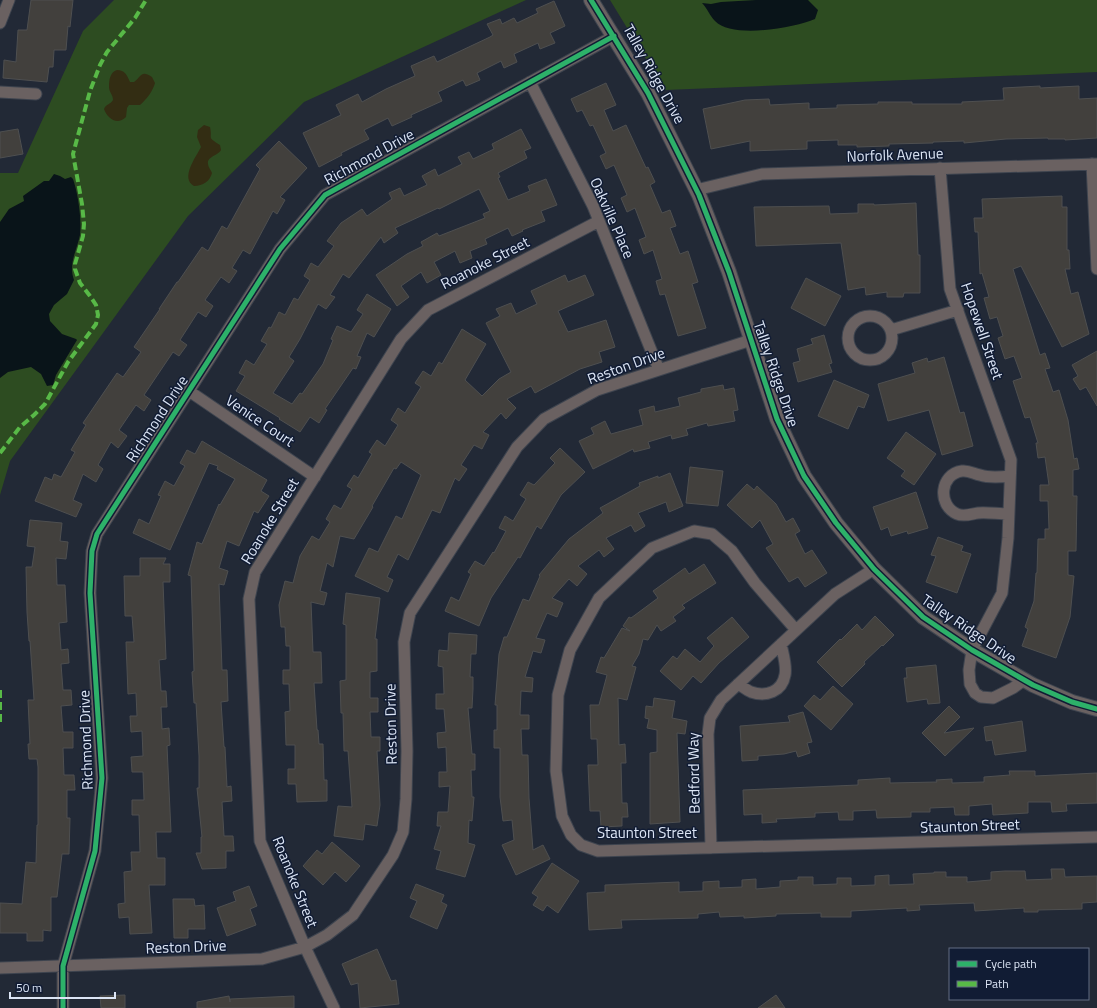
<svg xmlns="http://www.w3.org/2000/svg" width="1097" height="1008" font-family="'Titillium Web',sans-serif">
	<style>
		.green { fill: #2d4c21 }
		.sand { fill: #332d13 }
		.water { fill: #091419 }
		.building { fill: #42403d; stroke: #4e4f50 }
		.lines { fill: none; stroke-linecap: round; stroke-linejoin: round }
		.minor-casing { stroke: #3e444f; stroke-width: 13 }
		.tertiary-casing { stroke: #3e444f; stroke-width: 16 }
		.minor { stroke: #6a6161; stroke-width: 11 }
		.tertiary { stroke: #6a6161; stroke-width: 14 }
		.quiet { stroke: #58b947; stroke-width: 4; stroke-dasharray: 8 4; stroke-linecap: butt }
		.cycleway-casing { stroke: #111c34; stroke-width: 8 }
		.cycleway { stroke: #2db169; stroke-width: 5 }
		.labels { text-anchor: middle; stroke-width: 3; stroke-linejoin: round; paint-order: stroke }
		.street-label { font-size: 15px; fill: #dce5f5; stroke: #111c34 }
	</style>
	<rect width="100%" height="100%" fill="#222936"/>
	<path class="green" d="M114 0H526L304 102 188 216 10 461 0 495V173H18L83 31Z
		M610 0H1097V72L665 90Z"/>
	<path class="sand" d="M117 70C125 70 127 75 130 82H134C142 76 141 70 152 77L155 83C153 91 146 100 140 105H129L127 108 126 117C117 126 107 118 104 109 106 104 111 104 113 100 113 95 109 92 109 87 109 80 110 72 117 70Z
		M204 125 210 127C213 140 206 136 220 145L221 150C218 156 207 156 208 164 208 167 211 170 212 173 210 181 203 186 194 186 180 178 196 157 201 147L197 137 198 130Z"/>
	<path class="water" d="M756 0H808L818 10 815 19C794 28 732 39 715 21 710 16 707 8 702 3L711 4 721 2Z
		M54 174 60 176 65 179 71 177 73 179C78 193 82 220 80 235 77 250 68 264 74 280L67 294 54 305 49 314 50 321 62 334 76 339 77 340 56 375 53 385 47 386 41 374 31 367 8 372 0 378V222L9 209 24 201 23 196 44 181H49Z"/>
	<path class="building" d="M31 0H73L70 27 68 26 66 50H54L53 67H49L47 82 3 78 4 60 16 62 18 30H27Z
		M554 1 565 26 550 33 555 43 540 49 538 43 514 54 517 62 504 68 501 61 477 73 480 80 466 86 463 80 438 92 442 101 411 115 412 117 392 126 388 118 364 130 369 139 341 153 342 155 319 167 303 133 341 115 336 105 358 94 362 102 386 89 415 76 411 66 434 56 437 62 490 37 493 35 487 24 500 19 502 24 514 18 517 23 538 13 536 9Z
		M606 83 616 105 604 110 613 131 626 125 646 168 648 167 655 182 650 185 662 213 670 210 676 226 670 228 680 254 688 251 698 282 692 284 706 328 678 336 665 294 660 295 656 281 662 279 653 250 644 254 639 240 646 237 635 208 627 212 621 198 627 195 614 165 606 169 600 156 606 153 593 125 590 126 582 110 577 112 571 99Z
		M1040 86V88L1079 86V99L1097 98V138L1065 140V139H1048V138L1006 139 964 143V141L933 142V143L889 144V146L857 147V145H838V140L807 141V149L750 151V141L711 149 703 109 745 100 769 99 770 105 809 103V109L837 108V105L878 104V102H912V104H962V102L1004 100 1003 88Z
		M18 129 23 154 0 158V132Z
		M521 129 531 148 524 151 527 158 498 173 500 177 498 178 508 200 530 191 528 186 546 179 557 205 541 211 545 221 522 230 523 231 512 236 508 228 485 239 487 244 470 251 472 258 460 263 455 251 434 262 441 275 427 283 421 272 401 286 409 297 397 306 376 275 407 254 423 246 421 242 437 233 439 236 485 218 483 214 490 211 479 189 439 209 438 208 395 228 398 233 384 243 381 237 349 278 343 274 330 295 335 297 326 309 318 304 300 339 289 357 294 361 273 393 292 404 300 393 302 394 323 364 333 340 331 339 337 326 351 332 363 314 357 310 367 294 391 309 374 337 367 333 357 356 361 357 356 369 353 368 325 409 327 410 319 423 310 417 300 432 279 419 280 418 236 391 245 376 239 373 246 360 254 365 267 344 261 341 269 327 271 328 279 312 285 315 294 298 298 300 310 280 304 276 311 263 318 267 334 246 327 241 341 223 362 209 367 216 392 199 389 193 400 188 404 196 427 185 422 176 435 169 438 176 462 164 458 157 469 152 473 159 494 149 492 144Z
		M279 141 307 168 280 197 285 200 277 214 273 211 250 254 243 250 232 268 237 271 229 283 221 277 205 300 213 306 206 317 198 312 180 340 187 345 179 356 173 352 144 395 151 400 144 411 136 405 119 430 127 436 118 448 111 442 98 465 103 469 96 482 83 474 73 500 82 504 76 517 35 501 45 477 52 480 54 474 61 477 75 452 71 450 86 425 83 423 117 373 123 377 141 352 134 347 160 309H159L177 282H178L202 247 208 251 222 226 227 229 260 169 256 165Z
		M1062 196V207H1067V250H1069L1070 269H1065L1071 294 1078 292 1089 334 1062 347 1021 266 1013 269 1040 355 1045 353 1050 368 1045 369 1053 392 1059 390 1068 420 1074 459 1077 458 1079 469 1073 470V496H1077L1076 551H1068V575L1074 576 1070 617 1056 658 1022 646 1028 629 1025 627 1034 601 1036 573H1037L1038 539H1045V529H1049L1048 501H1040V485H1049L1045 457 1038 458 1036 443H1038L1030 417 1025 418 1013 381 1022 378 1014 356 1005 359 998 338 1003 336 997 317 990 319 984 298 989 297 982 273 980 274 978 232H975L974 218H983L982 199Z
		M916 203 918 255H920V293H904L903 297H887V292L866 295 865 287 848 290 841 243 756 246 754 207 829 206 830 214 858 213V204H874V205Z
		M565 275 568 282 585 275 594 295 558 311 568 332 606 320 615 347 599 352 602 362 580 369 535 393 531 386 507 399 516 408 506 419 501 413 483 432 489 435 482 449 474 445 461 465 467 469 459 481 455 478 440 513 432 510 408 560 398 554 387 577 393 580 388 592 355 576 369 548 378 552 396 516 402 519 421 475 401 462 396 469 394 468 372 506 373 507 354 539 340 536 333 567 327 563 320 591 327 593 324 605 311 602 313 652H321L322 683H314L317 730H318L319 744H323L324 780H327V801L297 802 296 784H288V769H295V745H286L285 712 290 711 289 684H283V670H290V646H286L285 627H281L279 605 285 581 293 583 300 556 312 536 319 540 330 522 326 519 334 505 341 509 352 489 347 486 354 475 358 478 372 454 369 452 377 440 385 446 398 425 391 420 398 408 405 413 421 387 415 383 423 371 431 376 439 362 442 364 462 329 486 344 465 380 482 396 499 379 511 372 486 323 500 316 496 309 511 303 516 314 537 304 531 291Z
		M806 278 841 296 825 326 791 308Z
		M824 335 832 363 829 364 832 372 798 382 793 363 800 361 797 349 813 344 811 339Z
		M1097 351V406L1086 387 1080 390 1073 379 1078 376 1072 365Z
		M944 357 960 413 964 412 973 446 942 455 929 410 888 421 878 384 915 373 912 363 927 358 928 362Z
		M834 380 869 395 864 408 858 406 848 429 818 416Z
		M723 385 724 390 734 388 738 410 733 411 735 421 708 426 707 423 686 429 688 435 672 439 671 435 648 442 650 448 634 452 633 449 593 469 579 441 594 434 591 428 605 421 611 434 643 425 639 410 654 406 655 412 680 406 678 398 701 392V389Z
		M906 432 936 454 914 485 901 476 905 471 887 458Z
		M202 441 267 480 261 491 269 496 258 513 254 511 239 546 227 541 219 568 228 571 224 585 219 584 222 670H227L228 701 221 702 224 747H225L227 787 231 786 232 801 222 802 224 836H233L234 851H226V868L202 869 196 853H201V837H202L197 788H199V756L196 703H194L192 672 194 671 191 576 188 575 197 542 202 544 219 504 220 505 235 479 217 469 218 466 209 463 170 550 133 533 139 519 149 524 161 496 158 495 165 481 174 486 185 466 180 463 187 450 195 454Z
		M560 448 585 472 561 495 541 529 537 526 520 558 518 557 491 598 479 626 445 611 451 597 459 601 471 574 468 572 475 561 484 566 493 552 494 553 506 531 499 528 505 516 513 521 526 499 520 495 528 482 534 485 555 463 550 458Z
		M690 467 723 471 718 506 686 503Z
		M670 473 683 506 669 512 666 502 638 513 645 526 635 532 631 525 606 538 614 549 604 557 599 550 578 566 587 574 577 586 569 579 552 598 563 603 557 617 547 613 536 638 545 640 541 653 533 651 525 677 533 678 532 692 521 691 520 715H529V729H521L522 755H528L529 798 533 850 543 845 550 859 516 875 502 845 514 840 512 820 503 821 500 797V748H494V730H497V705H495L499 654 504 637H507L523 599 529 601 540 576 539 575 569 539 603 513 600 508 640 486 639 483 658 476V478Z
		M747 484 754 490 757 486 776 504 786 522 793 518 800 531 795 534 805 554 812 550 827 573 805 587 798 577 789 582 766 548 773 544 760 520 752 528 727 505Z
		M916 492 928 528 908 534 907 531 891 536 888 527 881 530 873 507Z
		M30 520 62 523 60 541 68 542 66 559 56 558 57 585H65L67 622 59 623 61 650 68 649 69 663 61 664 63 690H71L72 705 61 706 63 732H73V748H63L64 775H74L75 790H67V818H70L69 854H62L57 897H51V931L43 930V941H27V933H0V903L22 904 26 862 36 863 37 825H38V767L37 759H29L28 744H30L28 700H34L30 641H29L27 612 26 567H32L35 547 27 546Z
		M938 537 963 546 961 551 971 554 957 593 926 582 936 556 931 555Z
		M140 558H166L163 564H170V582H163L166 659 159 660 161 691H166L167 707H161L162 729 169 728 170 745 167 746 171 832H156L157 858H165V885H149L152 933 130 934 129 917 119 918 118 904 125 903 124 872 132 871 131 852H140L139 815H132V800H144L143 772H132L131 757 143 756 142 731 131 732 130 716H137L136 693 128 694 126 642H134L132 616H125L124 576H140Z
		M704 564 716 583 682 605 685 608 673 617 676 621 661 631 657 625 648 640 643 639 639 654 632 666 636 667 627 700 618 698 619 745 625 744 626 763H621L622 803H627L628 817H622V826L601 827 600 811H590L588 765H598L597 739H591L590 705H599L607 675 596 672 601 657 604 658 622 628 630 631 623 626 629 617 631 618 658 598 653 591 685 568 689 574Z
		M346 593 380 598 375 639H377V671L370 672V698H378V712H370L371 737H380V751H377L380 805 377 826 365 824 363 840 334 836 338 806 352 807 348 751H344L343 713H341L340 681 346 680V625L343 624Z
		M875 616 894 635 883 646 882 645 864 662 865 664 842 687 817 662 840 639 841 640 857 624 862 630Z
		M732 617 749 637 719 663 701 683 693 676 681 690 660 671 673 656 677 659 685 649 700 662 714 646 707 638Z
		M449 633 477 635 476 654H471L470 677H473V689L472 708H468L472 754H475V770H471L472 797H474L472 821 469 820 468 843 475 845 465 877 436 869 441 851 434 849 441 826H437L438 812H448L450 786 439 787V772H447L446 747 438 748 437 733 446 732 444 709H436V694H444L443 667 438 666 439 650 448 651Z
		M936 665 940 703 928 704 927 699 907 702 904 678H907L906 668Z
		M833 686 853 704 831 730 804 706 814 695 820 700Z
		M654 698 675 701 672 718 687 721 685 734 677 733 680 822 650 824V753L657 752V730L647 728 649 719 645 718 646 706 653 707Z
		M949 706 960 717 944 733 974 728 945 756 922 733Z
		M803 712 812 742 807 743 810 753 798 757 796 751 784 754 758 756V760L742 761 740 726 790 722 788 716Z
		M1022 721 1026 751 995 755 992 740 986 741 984 727Z
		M1009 771H1035V776L1097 773V803L1066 804 1067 811 1052 812 1051 802H1028V813L993 815 992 804 969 806V815H955L954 807 930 808V812H911V817L877 818 876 810 853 811V820H839L838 812 815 813V817L776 819 777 822 762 823V814L744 815 743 790 858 785V780L890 778V783L937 782 936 780 952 779V783L984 782V777L1010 775Z
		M332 842 360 866 346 882 335 872 323 885 303 866 317 850 322 854Z
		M552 863 579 881 558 913 547 905 543 911 533 905 538 897 532 893Z
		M1051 869H1064L1065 877 1097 876V902L1082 903V909L1038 910V912H1024V908L975 911 974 903 919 905 920 910 907 911V908L851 911V917H821V913L776 914V916L744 918V916L720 917 719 912 698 914V918L621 920 622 928 589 930 587 893 605 892V885L679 882V892L703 891V882L719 881V888L742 887V880L756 879V889L780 887V881L798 880V877H813V885L837 884V878H851V886L875 885V876L889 875V885L914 884 913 874 934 873V872H946V877H967V882L991 880V872L1005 871H1025L1026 880 1052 879Z
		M416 884 444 895 441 902 447 905 437 929 410 917 417 901 410 898Z
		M249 886 257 906 250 909 256 925 227 936 217 908 236 901 233 892Z
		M173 899H194L195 906 204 905 205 929H188V938H174Z
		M377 949 391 981 396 980 399 1004 360 1008 358 983 351 985 342 964Z
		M125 995V1008H101L100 996Z
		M776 995 785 1008H758Z
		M229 996 230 1002V999L294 996V1008H197V1002Z"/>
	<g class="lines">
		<g class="minor-casing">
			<path id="minor" d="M0 23 9 0
				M530 82 593 206 659 370
				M0 92 36 94
				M1092 164 1097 269
				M940 168 950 289 1011 460 1008 538 1002 593 972 650 969 670 970 684 975 693 981 697 993 698 1013 688 1024 680
				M696 190 762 174 1097 164
				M848 338a22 22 0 1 1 44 0a22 22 0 1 1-44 0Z
				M891 330 958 310
				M189 391 315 477
				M1008 514C998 514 987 512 978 513 971 514 964 517 957 514 937 505 940 474 962 471 969 470 974 474 980 475 989 478 1001 477 1010 476
				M796 630 755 583 732 551 712 534 694 531 652 548 599 598 570 650 558 695 556 771 562 816 571 835 581 845 598 851 1097 837
				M738 684C742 686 746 690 751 692 766 697 782 692 785 675 787 666 783 654 781 644
				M711 848 708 734 710 718 721 700 835 594 874 569
				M0 968 262 959 305 947 327 935 353 915 393 855 403 832 406 799 407 751 404 642 410 613 517 447 544 419 597 390 751 340
				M63 1008V966L95 851 102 778 90 593 92 551 97 534 280 249 325 195 614 36
				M334 1008 305 947 260 841 249 599 255 572 401 339 428 310 599 221"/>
		</g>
		<g class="tertiary-casing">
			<path id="tertiary" d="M591 0 648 93 699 195 729 272 777 419 804 476 836 523 874 569 923 617 972 650 1033 685 1072 702 1097 709"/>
		</g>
		<use href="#minor" class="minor"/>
		<use href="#tertiary" class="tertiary"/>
		<path class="quiet" d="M0 453 20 427 34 415 45 404 68 362 96 324 98 315 96 305 90 296 80 283 75 269V264L83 236 84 224 82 204 73 154 90 91 100 65 107 52 135 18 146 0
			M0 690V725"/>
		<g class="cycleway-casing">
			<path id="cycleway" d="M591 0 648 93 699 195 729 272 777 419 804 476 836 523 874 569 923 617 972 650 1033 685 1072 702 1097 709
				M63 1008V966L95 851 102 778 90 593 92 551 97 534 280 249 325 195 614 36"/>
		</g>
		<use href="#cycleway" class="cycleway"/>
	</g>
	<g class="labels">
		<g class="street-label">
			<text transform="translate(654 74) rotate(61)" y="5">Talley Ridge Drive</text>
			<text transform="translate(895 155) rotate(-2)" y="5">Norfolk Avenue</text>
			<text transform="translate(369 157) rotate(-29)" y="5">Richmond Drive</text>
			<text transform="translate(612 218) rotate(66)" y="5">Oakville Place</text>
			<text transform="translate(485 263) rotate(-27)" y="5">Roanoke Street</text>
			<text transform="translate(982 331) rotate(71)" y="5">Hopewell Street</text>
			<text transform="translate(626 366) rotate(-20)" y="5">Reston Drive</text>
			<text transform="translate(776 374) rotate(71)" y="5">Talley Ridge Drive</text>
			<text transform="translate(157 419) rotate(-57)" y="5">Richmond Drive</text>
			<text transform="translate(260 421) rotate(34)" y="5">Venice Court</text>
			<text transform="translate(270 521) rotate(-59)" y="5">Roanoke Street</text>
			<text transform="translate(969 629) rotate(34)" y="5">Talley Ridge Drive</text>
			<text transform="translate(391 724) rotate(-91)" y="5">Reston Drive</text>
			<text transform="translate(86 740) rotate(-92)" y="5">Richmond Drive</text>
			<text transform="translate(694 773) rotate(-91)" y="5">Bedford Way</text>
			<text transform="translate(970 826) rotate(-2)" y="5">Staunton Street</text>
			<text x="647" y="838">Staunton Street</text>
			<text transform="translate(295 882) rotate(68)" y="5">Roanoke Street</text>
			<text transform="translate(186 947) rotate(-2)" y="5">Reston Drive</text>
		</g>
	</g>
	<rect x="949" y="948" width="140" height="52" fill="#111c34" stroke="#626c81"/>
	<rect x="957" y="961" width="20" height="6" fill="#2db169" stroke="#626c81"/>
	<text x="985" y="968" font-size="12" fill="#dce5f5">Cycle path</text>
	<rect x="957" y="981" width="20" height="6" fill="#58b947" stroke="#626c81"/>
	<text x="985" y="988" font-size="12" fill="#dce5f5">Path</text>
	<path d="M10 992v6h105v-6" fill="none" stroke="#dce5f5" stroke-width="2"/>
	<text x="16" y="992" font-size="12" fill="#dce5f5" stroke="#111c34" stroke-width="3" paint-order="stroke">50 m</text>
</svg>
